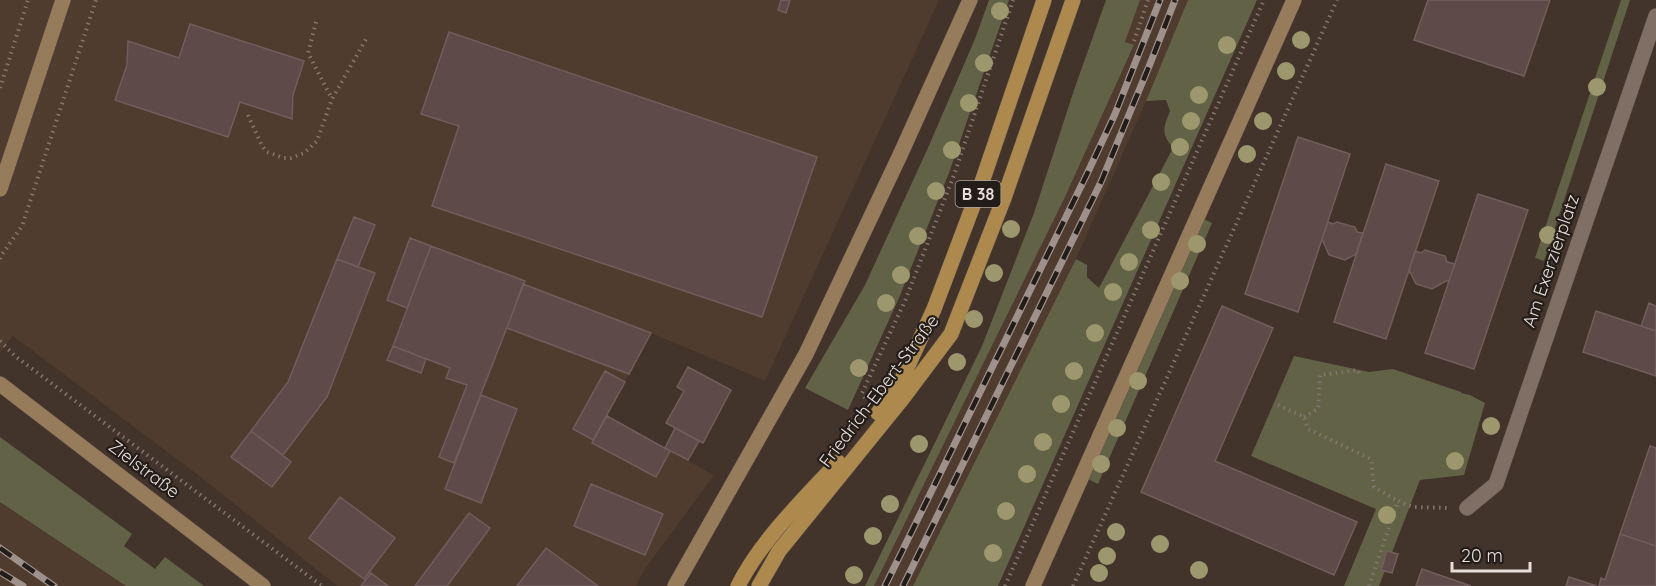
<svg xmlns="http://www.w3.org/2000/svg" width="1656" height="586" font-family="Quicksand,sans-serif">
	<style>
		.built { fill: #503b2f }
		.green { fill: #626346 }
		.building { fill: #5d4a49; stroke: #715e5c; stroke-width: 1.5 }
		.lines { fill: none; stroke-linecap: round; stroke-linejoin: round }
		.street-casing { stroke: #5e524a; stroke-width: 16 }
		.secondary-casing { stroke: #5e524a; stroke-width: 16 }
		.primary-casing { stroke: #5e524a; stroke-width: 16 }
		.path { stroke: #83766f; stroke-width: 4; stroke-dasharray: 1.5 4.5; stroke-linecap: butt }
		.street { stroke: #806f65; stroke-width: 15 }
		.secondary { stroke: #967c5a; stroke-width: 15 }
		.primary { stroke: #ad894e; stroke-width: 15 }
		.rail-casing { stroke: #9e918b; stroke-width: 7 }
		.rail { stroke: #231d19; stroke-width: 4.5; stroke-dasharray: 14; stroke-linecap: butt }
		.tree { fill: #9d976d }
		.labels { text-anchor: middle; stroke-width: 4.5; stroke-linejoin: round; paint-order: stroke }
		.shield { fill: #231d19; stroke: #ada49f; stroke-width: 1.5 }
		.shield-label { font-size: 16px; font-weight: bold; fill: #e8ded9 }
		.street-label { font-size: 18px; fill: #e8ded9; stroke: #231d19 }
	</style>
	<rect width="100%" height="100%" fill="#42332b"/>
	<path class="built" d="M0 0H939L765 381 651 333 607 416 714 475 645 569 636 586H337L198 475 13 336 0 352Z
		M1140 0H1188L1146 101 1076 259 913 586H874L1065 197 1134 46 1125 42Z
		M0 502 126 586H0Z"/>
	<path class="green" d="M989 0H1009L949 173 899 298 848 410 805 388 865 285 927 150 975 39Z
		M1106 0H1140L1125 42 1134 45 1065 197 874 586H865L982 346 1034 213 1074 90Z
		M1188 0H1257L998 586H913L1076 259 1087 265V277L1099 288 1173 148C1161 133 1163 129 1170 111L1166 100 1146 101Z
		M1621 0H1630L1544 261 1535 258Z
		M1202 218 1212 223 1098 484 1088 479Z
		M1294 356 1369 372 1393 369 1461 392V393L1470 395 1485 403 1464 475 1420 480 1379 586H1344L1376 509 1251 456Z
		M0 437 132 534 124 546 155 569 165 557 204 586H126L0 502Z"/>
	<path class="building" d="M781 0H790L786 13 778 10Z
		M1428 0H1550L1524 76 1414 40Z
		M190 24 304 61 293 95 292 119 240 102 228 137 115 100 127 65 128 41 179 58Z
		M449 32 817 157 762 317 432 206 459 126 421 114Z
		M1298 137 1350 154 1298 312 1245 294Z
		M1386 164 1439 181 1386 339 1334 322Z
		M1478 194 1528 210 1474 369 1425 353Z
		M354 217 375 225 358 267 337 259Z
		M1328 222 1333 224 1337 222 1355 227 1357 232 1363 233 1356 254 1345 260 1329 255 1322 239Z
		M410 238 431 246 407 308 387 300Z
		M431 246 525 281 454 463 439 457 467 385 446 378 450 368 393 346Z
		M1425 250 1445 256 1447 262 1455 264 1449 281H1446L1432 289 1416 284 1409 270 1415 251 1421 253Z
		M337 259 375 273 327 397 283 455 251 431 288 382Z
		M523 284 651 333 629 374 507 328Z
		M1649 303 1656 306V331L1641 326Z
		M1222 306 1273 328 1215 461 1357 522 1334 575 1141 492Z
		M1596 311 1656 331V376L1583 352Z
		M393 346 426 359 421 373 387 360Z
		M688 367 731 390 703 443 666 423 684 391 677 387Z
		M605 371 625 382 593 440 573 429Z
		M481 395 517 409 481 503 445 489Z
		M607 416 670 451 656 477 592 443Z
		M675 428 699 441 688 460 665 448Z
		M251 431 291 462 272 487 231 457Z
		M1650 446 1656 448V546L1620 534Z
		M591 484 663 514 645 555 574 526Z
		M340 497 395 538 364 579 309 538Z
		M469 513 490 528 447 586H415Z
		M1620 534 1656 546V586H1599L1601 578 1605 580Z
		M546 548 598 586H517Z
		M1387 551 1398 554 1392 573 1381 570Z
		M1422 569 1471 586H1416Z
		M371 573 388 586H361Z
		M1569 577 1597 586H1566Z"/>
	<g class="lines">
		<g class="street-casing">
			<path id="street" d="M1467 508 1496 484 1656 16"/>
		</g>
		<g class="secondary-casing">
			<path id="secondary" d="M0 189 63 0
				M0 384 263 586
				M675 586 806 354 901 153 970 0
				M1033 586 1294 0"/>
		</g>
		<g class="primary-casing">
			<path id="primary" d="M878 413 900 383 934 309 982 182 1044 0
				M738 586C761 540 803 500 838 462
				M759 586 779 551 903 398 951 334 1004 198 1073 0"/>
		</g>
		<path class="path" d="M316 22 308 53 332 99
			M1134 41 1148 0
			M0 88 28 0
			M248 115 262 146 267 152 284 158H291L304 153 317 141 332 99 366 39
			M0 259 1 256 22 226 96 0
			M0 341 15 356 322 586
			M865 398 862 393 905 301 954 175 1013 0
			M1278 405 1304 417 1308 429 1371 459 1374 487 1398 501
			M1304 417 1318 409 1320 375 1358 370 1359 374
			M1005 586 1264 0
			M1073 586 1337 0
			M1369 586 1398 501 1413 507 1447 508"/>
		<use href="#street" class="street"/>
		<use href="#secondary" class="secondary"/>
		<use href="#primary" class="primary"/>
		<g class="rail-casing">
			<path id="rail" d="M0 548 54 586
				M0 572 23 586
				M885 586 1087 174 1115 114 1160 0
				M903 586 1101 182 1150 64 1175 0"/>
		</g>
		<use href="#rail" class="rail"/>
	</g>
	<g class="tree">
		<circle cx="1000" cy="11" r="9"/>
		<circle cx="1301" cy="40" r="9"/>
		<circle cx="1227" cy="45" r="9"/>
		<circle cx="984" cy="63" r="9"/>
		<circle cx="1286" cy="71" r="9"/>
		<circle cx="1597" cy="87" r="9"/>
		<circle cx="1199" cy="95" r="9"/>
		<circle cx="969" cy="103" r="9"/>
		<circle cx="1191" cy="121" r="9"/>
		<circle cx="1263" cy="121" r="9"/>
		<circle cx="1180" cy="147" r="9"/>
		<circle cx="952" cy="150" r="9"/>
		<circle cx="1247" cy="154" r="9"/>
		<circle cx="1161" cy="182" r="9"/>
		<circle cx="936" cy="191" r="9"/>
		<circle cx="1011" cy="229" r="9"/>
		<circle cx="1151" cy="230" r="9"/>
		<circle cx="1548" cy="235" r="9"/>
		<circle cx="918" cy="236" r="9"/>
		<circle cx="1197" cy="244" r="9"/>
		<circle cx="1129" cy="262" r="9"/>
		<circle cx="994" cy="273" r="9"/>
		<circle cx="901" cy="275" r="9"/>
		<circle cx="1180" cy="281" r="9"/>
		<circle cx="1113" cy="292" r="9"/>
		<circle cx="886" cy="303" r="9"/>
		<circle cx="974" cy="319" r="9"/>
		<circle cx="1095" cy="333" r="9"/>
		<circle cx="957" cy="362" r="9"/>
		<circle cx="859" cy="368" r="9"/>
		<circle cx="1074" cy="371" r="9"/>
		<circle cx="1138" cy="381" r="9"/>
		<circle cx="1061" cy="404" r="9"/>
		<circle cx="1491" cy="426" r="9"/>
		<circle cx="1117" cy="428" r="9"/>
		<circle cx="1043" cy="442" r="9"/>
		<circle cx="919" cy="444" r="9"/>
		<circle cx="1455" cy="461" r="9"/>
		<circle cx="1101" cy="464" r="9"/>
		<circle cx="1027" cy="474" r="9"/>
		<circle cx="890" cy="504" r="9"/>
		<circle cx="1006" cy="511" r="9"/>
		<circle cx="1387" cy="515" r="9"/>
		<circle cx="1116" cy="532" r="9"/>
		<circle cx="873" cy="536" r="9"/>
		<circle cx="1160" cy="544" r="9"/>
		<circle cx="993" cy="553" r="9"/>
		<circle cx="1107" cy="556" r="9"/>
		<circle cx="1199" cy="570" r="9"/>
		<circle cx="1099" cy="573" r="9"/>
		<circle cx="854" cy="575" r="9"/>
	</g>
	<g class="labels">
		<rect class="shield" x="955.5" y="181" width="45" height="26" rx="4.5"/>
		<g class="shield-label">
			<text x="978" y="200">B 38</text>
		</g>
		<g class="street-label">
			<text transform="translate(1551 261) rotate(-71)" y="6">Am Exerzierplatz</text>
			<text transform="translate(879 391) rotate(-53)" y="6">Friedrich-Ebert-Straße</text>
			<text transform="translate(144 469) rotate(37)" y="6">Zielstraße</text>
		</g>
	</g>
	<path d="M1452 562v9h78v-9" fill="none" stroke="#e8ded9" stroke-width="3"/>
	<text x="1461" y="562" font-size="18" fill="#e8ded9" stroke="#231d19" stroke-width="4.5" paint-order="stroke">20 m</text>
</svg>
